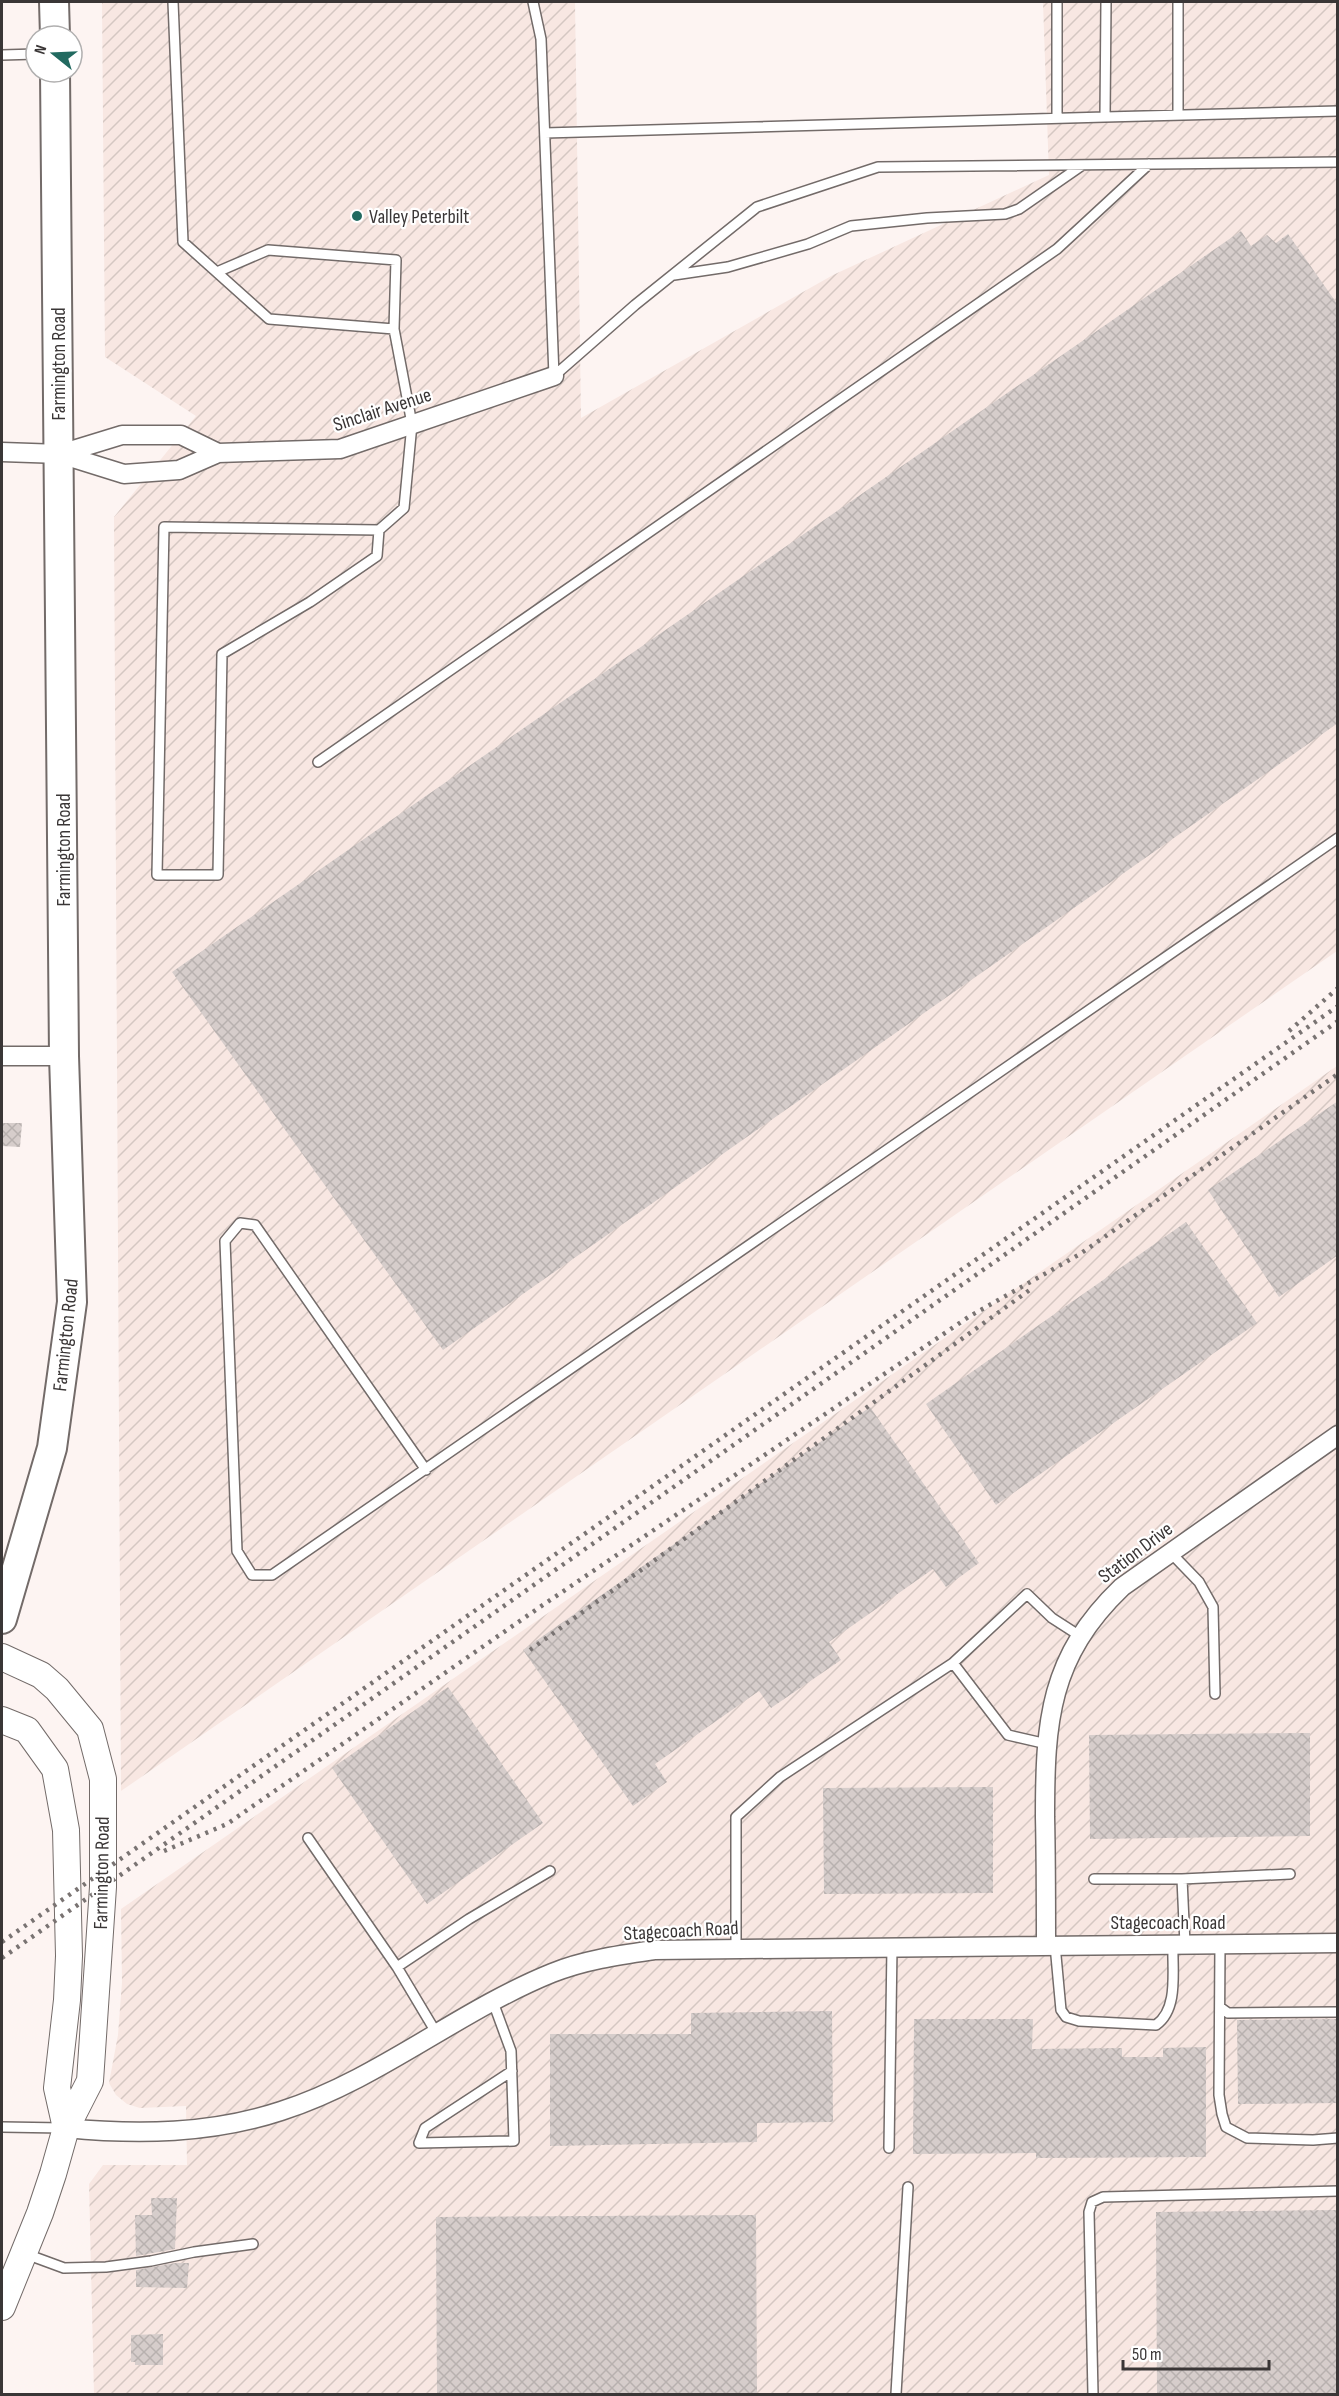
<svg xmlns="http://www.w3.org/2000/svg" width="1339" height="2396" font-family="'Sofia Sans Condensed',sans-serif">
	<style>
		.industrial { fill: url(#industrial-furrows) }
		.building { fill: url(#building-cross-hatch) }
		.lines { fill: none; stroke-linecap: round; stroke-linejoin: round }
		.lane-casing { stroke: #736b69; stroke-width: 12 }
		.street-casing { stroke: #736b69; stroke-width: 21 }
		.secondary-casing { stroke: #736b69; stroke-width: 28 }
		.primary-casing { stroke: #736b69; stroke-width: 32 }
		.lane { stroke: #fff; stroke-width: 9 }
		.street { stroke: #fff; stroke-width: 18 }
		.secondary { stroke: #fff; stroke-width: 26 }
		.primary { stroke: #fff; stroke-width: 28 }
		.rail { stroke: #797372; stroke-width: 4.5; stroke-dasharray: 3 6; stroke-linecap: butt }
		.poi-dot { fill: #226a60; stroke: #fff; stroke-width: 2 }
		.labels { text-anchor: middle; stroke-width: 4.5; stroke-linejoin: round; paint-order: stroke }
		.poi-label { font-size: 20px; fill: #3a3636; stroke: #fff; text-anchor: start }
		.street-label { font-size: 20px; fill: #3a3636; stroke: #fff }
	</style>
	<defs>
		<pattern id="industrial-furrows" width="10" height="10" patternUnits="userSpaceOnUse" patternTransform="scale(1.5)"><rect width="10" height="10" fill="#f8e7e2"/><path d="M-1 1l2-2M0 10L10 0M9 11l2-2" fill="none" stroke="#d5c7c2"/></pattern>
		<pattern id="building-cross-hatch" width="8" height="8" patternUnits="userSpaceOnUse" patternTransform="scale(1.5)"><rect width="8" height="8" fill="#d6cdcb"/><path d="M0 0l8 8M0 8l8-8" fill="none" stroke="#b8b1af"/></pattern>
	</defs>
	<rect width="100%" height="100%" fill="#fdf4f2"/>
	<path class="industrial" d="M102 2H575L581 418 833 275 1049 175 1043 2H1338L1337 951 121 1791 114 517 196 416 105 357Z
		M1337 1066V2394H94L89 2184 103 2165H187L186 2106 140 2108 127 2104 116 2095 109 2083 118 2035 122 1982 121 1909Z"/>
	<path class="building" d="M1241 231 1251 246 1267 235 1276 243 1288 234 1338 305V723L443 1350 172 972Z
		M1338 1101V1255L1279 1297 1208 1190Z
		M2 1123H22L20 1147 2 1146Z
		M1186 1222 1257 1323 996 1505 926 1404Z
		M870 1407 979 1563 946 1587 933 1569 829 1642 841 1660 771 1708 759 1691 655 1764 667 1782 633 1806 523 1650Z
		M448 1687 543 1823 427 1904 332 1768Z
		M1310 1733V1836L1090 1839 1089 1735Z
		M993 1787V1893L824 1894 823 1788Z
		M832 2011 833 2122 757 2123V2142L550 2146V2034H691V2013Z
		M914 2019H1033L1032 2049 1122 2048V2057H1163V2048L1206 2047V2157L1036 2158V2153L913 2154Z
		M1338 2019V2103L1238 2104 1237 2020Z
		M151 2198H177L175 2249 136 2256 135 2215H152Z
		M1338 2210V2394H1157L1156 2212Z
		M756 2215 757 2394H437L436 2217Z
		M175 2263H189L187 2288 136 2287V2270Z
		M163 2334V2365H135V2362H131V2335Z"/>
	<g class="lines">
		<g class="lane-casing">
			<path id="lane" d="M173 2 183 242 269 319 394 329 412 424 404 508 379 530 164 527 157 875H218L222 654 310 602 377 556 379 530
				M533 2 541 39 554 376
				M1057 2V117
				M1178 2V115
				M2 55 36 54
				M1105 117 1338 111
				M545 133 1105 117 1106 2
				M217 272 268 250 396 260 394 329
				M674 275 728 267 808 244 851 226 927 218 1005 214 1019 209 1081 166
				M554 376 635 305 757 207 878 167 1338 162
				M318 762 1057 249 1149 164
				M426 1470 255 1225 240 1223 225 1241 237 1551 252 1575H272L1338 838
				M1170 1552 1199 1582 1213 1607 1215 1694
				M953 1663 1027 1594 1052 1618 1080 1636
				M308 1838 397 1967
				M1094 1879H1182
				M1185 1944 1182 1879 1290 1874
				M1220 1944 1219 2095 1222 2114 1226 2127 1247 2138 1313 2140 1338 2138
				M1055 1945 1061 2010 1066 2017 1079 2021 1156 2025C1179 2009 1172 1970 1173 1945
				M736 1949V1817L780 1777 953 1663 1008 1735 1047 1744
				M493 2002 511 2051 514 2141 419 2143 425 2128 512 2071
				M1221 2008 1228 2013 1338 2012
				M437 2034 397 1967 469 1919 550 1871
				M2 2127 63 2128
				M889 2148 892 1947
				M26 2254 64 2268 106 2267 151 2261 194 2252 253 2244
				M896 2394 908 2187
				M1093 2394 1089 2212 1092 2202 1103 2197 1338 2191"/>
		</g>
		<g class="street-casing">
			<path id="street" d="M2 452 60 454 124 474 179 470 218 453 340 449 554 376
				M60 454 122 435H181L218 453
				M2 1056H64
				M1046 1945C1046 1903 1046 1860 1045 1817 1045 1721 1049 1657 1122 1587L1338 1435
				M66 2128C138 2135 211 2134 281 2111 378 2080 458 2011 552 1973 584 1960 620 1955 654 1950L1338 1943"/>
		</g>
		<g class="secondary-casing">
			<path id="secondary" d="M2 1657 41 1675 57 1689 90 1729 103 1779V1887L90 2081 66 2128 53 2174 40 2213 2 2307
				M2 1720 27 1730 55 1769 66 1830 69 1956 67 2000 57 2088 66 2128"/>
		</g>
		<g class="primary-casing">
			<path id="primary" d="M54 2 55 36
				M2 1619 52 1448 72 1302 64 1056 55 72"/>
		</g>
		<use href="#lane" class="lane"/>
		<use href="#street" class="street"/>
		<use href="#secondary" class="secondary"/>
		<use href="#primary" class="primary"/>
		<path class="rail" d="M1289 1031 1338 988
			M530 1650 1031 1289
			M164 1851 227 1824 540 1607 970 1316 1080 1254 1338 1074
			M2 1942 1338 1006
			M2 1958 1338 1021"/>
	</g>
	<circle class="poi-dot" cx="357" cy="216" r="6"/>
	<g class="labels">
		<g class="poi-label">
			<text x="369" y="223">Valley Peterbilt</text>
		</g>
		<g class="street-label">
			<text transform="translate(58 364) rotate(-90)" y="7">Farmington Road</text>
			<text transform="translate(382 409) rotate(-18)" y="7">Sinclair Avenue</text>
			<text transform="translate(63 850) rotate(-90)" y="7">Farmington Road</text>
			<text transform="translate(65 1335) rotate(-84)" y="7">Farmington Road</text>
			<text transform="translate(1135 1552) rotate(-37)" y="7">Station Drive</text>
			<text transform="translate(101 1873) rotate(-89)" y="7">Farmington Road</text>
			<text x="1168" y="1929">Stagecoach Road</text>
			<text transform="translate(681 1930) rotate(-3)" y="7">Stagecoach Road</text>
		</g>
	</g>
	<rect width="1339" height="2396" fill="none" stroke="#3a3636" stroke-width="6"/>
	<g transform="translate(54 54) rotate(288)"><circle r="28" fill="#ffffff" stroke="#b0afaf" stroke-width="1.5"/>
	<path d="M0-4.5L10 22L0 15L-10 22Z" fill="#226a60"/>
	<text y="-9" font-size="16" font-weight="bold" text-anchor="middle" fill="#3a3636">N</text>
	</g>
	<path d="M1123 2360v9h146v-9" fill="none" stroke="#3a3636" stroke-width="3"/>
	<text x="1132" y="2360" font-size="18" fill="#3a3636" stroke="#ffffff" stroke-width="4.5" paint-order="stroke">50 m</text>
</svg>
